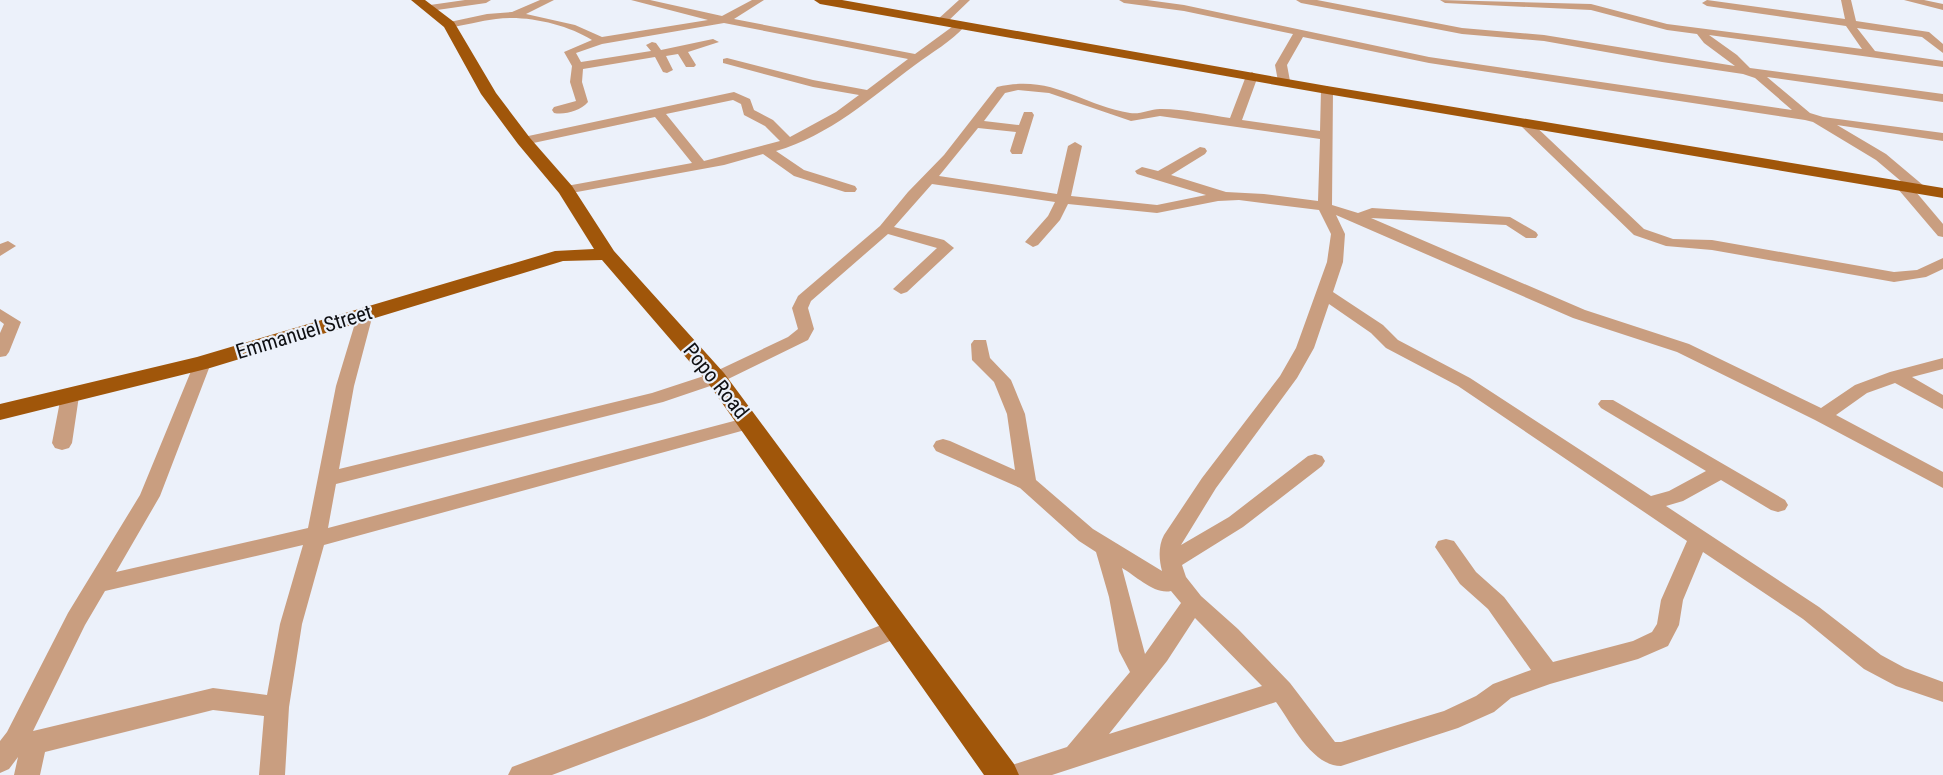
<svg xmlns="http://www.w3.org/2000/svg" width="1943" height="775" font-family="'Roboto Condensed',sans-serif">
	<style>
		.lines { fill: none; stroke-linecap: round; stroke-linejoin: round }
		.minor { fill: #c99e80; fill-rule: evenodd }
		.major { fill: #a0560a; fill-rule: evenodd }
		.labels { text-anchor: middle; stroke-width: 4.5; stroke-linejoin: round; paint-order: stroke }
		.street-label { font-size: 21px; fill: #0f1013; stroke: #ecf1fa }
	</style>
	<rect width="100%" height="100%" fill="#ecf1fa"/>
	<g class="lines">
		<path class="minor" d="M465 0H491L486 3 430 11 425 8 430 5Z
			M540 0H554L526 14 575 25 602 37 708 20 631 0H650L722 16 752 0H764L734 19 915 54 956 24 960 23 965 26C952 41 931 53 915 65 872 97 829 136 776 151L804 170 855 186 857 189 855 192H845L794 176 763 154 724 165 566 194 559 190 561 187 692 163 655 117 524 145 519 144 517 141 519 138 734 92 750 99 754 110 773 120 790 137 836 112 859 95 813 87 723 63V59L727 58 813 80 867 90 908 59 724 23 602 44 576 53 581 62 651 51 646 45 652 42 656 43 661 50 713 39 719 42 688 52 696 65 694 67H686L678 54 666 56 673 70 667 73 663 72 655 57 583 69 582 82 588 102C580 111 565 115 554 113L552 110 554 107 576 101 570 82 572 66 564 52 592 40C566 24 526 15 496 19 480 21 465 25 449 28L444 25 445 23 487 14 512 12ZM733 100 741 104 744 115 765 126 780 141 704 161 666 114Z
			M959 0H970L945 24H937V20Z
			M1119 0H1147L1184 5 1429 57 1792 110 1755 78 1743 74 1662 62 1544 41 1462 34 1301 3 1296 0H1317L1462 28 1544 35 1735 66 1704 43 1697 34 1667 30 1591 10 1445 3 1440 0 1591 4 1667 24 1862 49 1846 26 1707 6 1702 3 1707 0 1845 19 1841 0H1851L1856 21 1929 32 1943 44V53L1922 37 1857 28 1875 51 1943 61V67L1709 35 1737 55 1750 68 1943 94V102L1767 77 1810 113 1823 117 1943 133V141L1837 125 1886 154 1924 186 1926 189 1924 192H1916L1943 224V237L1938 236 1898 189 1896 186 1902 182 1876 160 1813 122 1805 120 1429 63 1303 37 1287 65 1290 81 1284 85 1278 81 1275 65 1293 34 1184 11 1124 3Z
			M1904 0H1924L1943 4V10Z
			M1252 72 1258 76 1242 120 1320 131 1321 90 1327 86 1333 90 1332 205 1358 213 1372 208 1510 217 1536 232 1538 235 1536 238H1526L1506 225 1371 218 1585 310 1689 344 1821 408 1855 385 1890 372 1943 358V369L1912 377 1943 395V409L1895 383 1867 393 1836 415 1943 472V488L1815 420 1677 352 1573 318 1336 215 1345 234 1343 262 1333 292 1383 325 1398 340 1470 378 1651 496 1669 491 1706 471 1601 408 1598 404 1601 400H1613L1785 500 1788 505 1785 510 1778 512 1771 510 1721 480 1683 501 1666 506 1819 607 1881 655 1905 668 1943 682V702L1896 686 1864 669 1803 619 1703 552 1683 600 1679 625 1668 646 1638 659 1550 684 1511 698 1494 712 1458 728 1341 766C1312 766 1292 724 1276 702L1052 775H1002L1006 767 1067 747 1130 672 1119 651 1109 597 1096 552 1079 541 1020 488 936 451 933 446 936 441 943 439 950 441 1015 470 1007 414 994 382 972 360 971 344 974 340H986L990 358 1011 380 1025 414 1036 480 1093 529 1162 571C1159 560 1158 546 1164 535L1202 478 1280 376 1296 348 1327 262 1331 234 1319 210 1239 200 1218 201 1157 213 1068 204 1060 220 1038 245 1033 247 1025 242 1048 216 1055 202 932 184 894 227 944 240 954 248 907 292 901 294 893 289 937 248 888 234 811 301 808 308 814 329 808 340 722 382 663 402 336 484 328 528 749 417 756 419 758 423 756 427 324 545 302 624 289 707 285 775H259L264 716 213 710 45 752 40 775H14L18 757 9 769 0 773V741L7 732 68 613 140 495 196 359H208L211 363 160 496 116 572 308 528 336 386 359 310 365 309 373 314 354 386 339 469 652 393 710 374 788 337 798 329 792 308 798 296 880 226 908 192 944 155 997 87C1053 74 1080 105 1130 113 1141 115 1151 108 1162 109 1184 109 1208 115 1230 118L1246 76ZM1018 90 1049 93 1131 121 1160 116 1320 139 1318 201 1264 194 1226 192 1171 175 1205 154 1207 151 1205 148 1200 147 1158 171 1142 167 1135 171 1137 174 1206 195 1157 205 1071 196 1082 146 1075 142 1068 146 1057 194 939 176 978 128 1016 132 1010 151 1012 154H1022L1034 115 1032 112H1024L1019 125 984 121 1005 93ZM1329 304 1371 333 1386 348 1458 386 1687 541 1661 600 1657 624 1652 632 1633 641 1553 662 1504 597 1476 572 1454 541 1446 539 1438 541 1435 547 1460 584 1488 609 1531 670 1493 684 1476 696 1444 711 1341 742H1335L1290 683 1238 629 1201 596 1186 577 1182 565 1243 527 1322 466 1325 461 1322 456 1315 454 1308 456 1229 517 1181 545 1216 488 1297 378 1314 348ZM303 545 280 624 267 695 213 688 33 731 85 625 105 591ZM1122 568C1136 576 1155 595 1171 591L1181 603 1145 654ZM1195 618 1262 686 1109 734 1167 661Z
			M1526 120 1530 121 1644 229 1673 239 1712 240 1894 272 1917 270 1943 258V269L1926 277 1894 282 1712 250 1666 246 1634 235 1522 127 1520 124 1522 121Z
			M8 241 16 246 0 256V244Z
			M0 309 21 322 9 352 6 356 0 357V333L4 324 0 321Z
			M70 390 76 392 79 396 72 443 69 448 62 450 55 448 52 443 61 396 64 392Z
			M899 618 907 620 910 627 907 634 704 718 552 775H508L512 767 686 702Z"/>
		<path class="major" d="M411 0H425L454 22 496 93 530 138 572 186 614 251 724 373 1014 764 1019 775H984L708 383 602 260 563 261 210 368 0 420V404L197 357 555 251 594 249 559 193 518 144 481 94 444 27Z
			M814 0H842L1327 86 1943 188V198L1327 94 820 4Z"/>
	</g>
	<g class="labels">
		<g class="street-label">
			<text transform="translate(304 332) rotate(-17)" y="7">Emmanuel Street</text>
			<text transform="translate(716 381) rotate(51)" y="7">Popo Road</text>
		</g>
	</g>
</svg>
